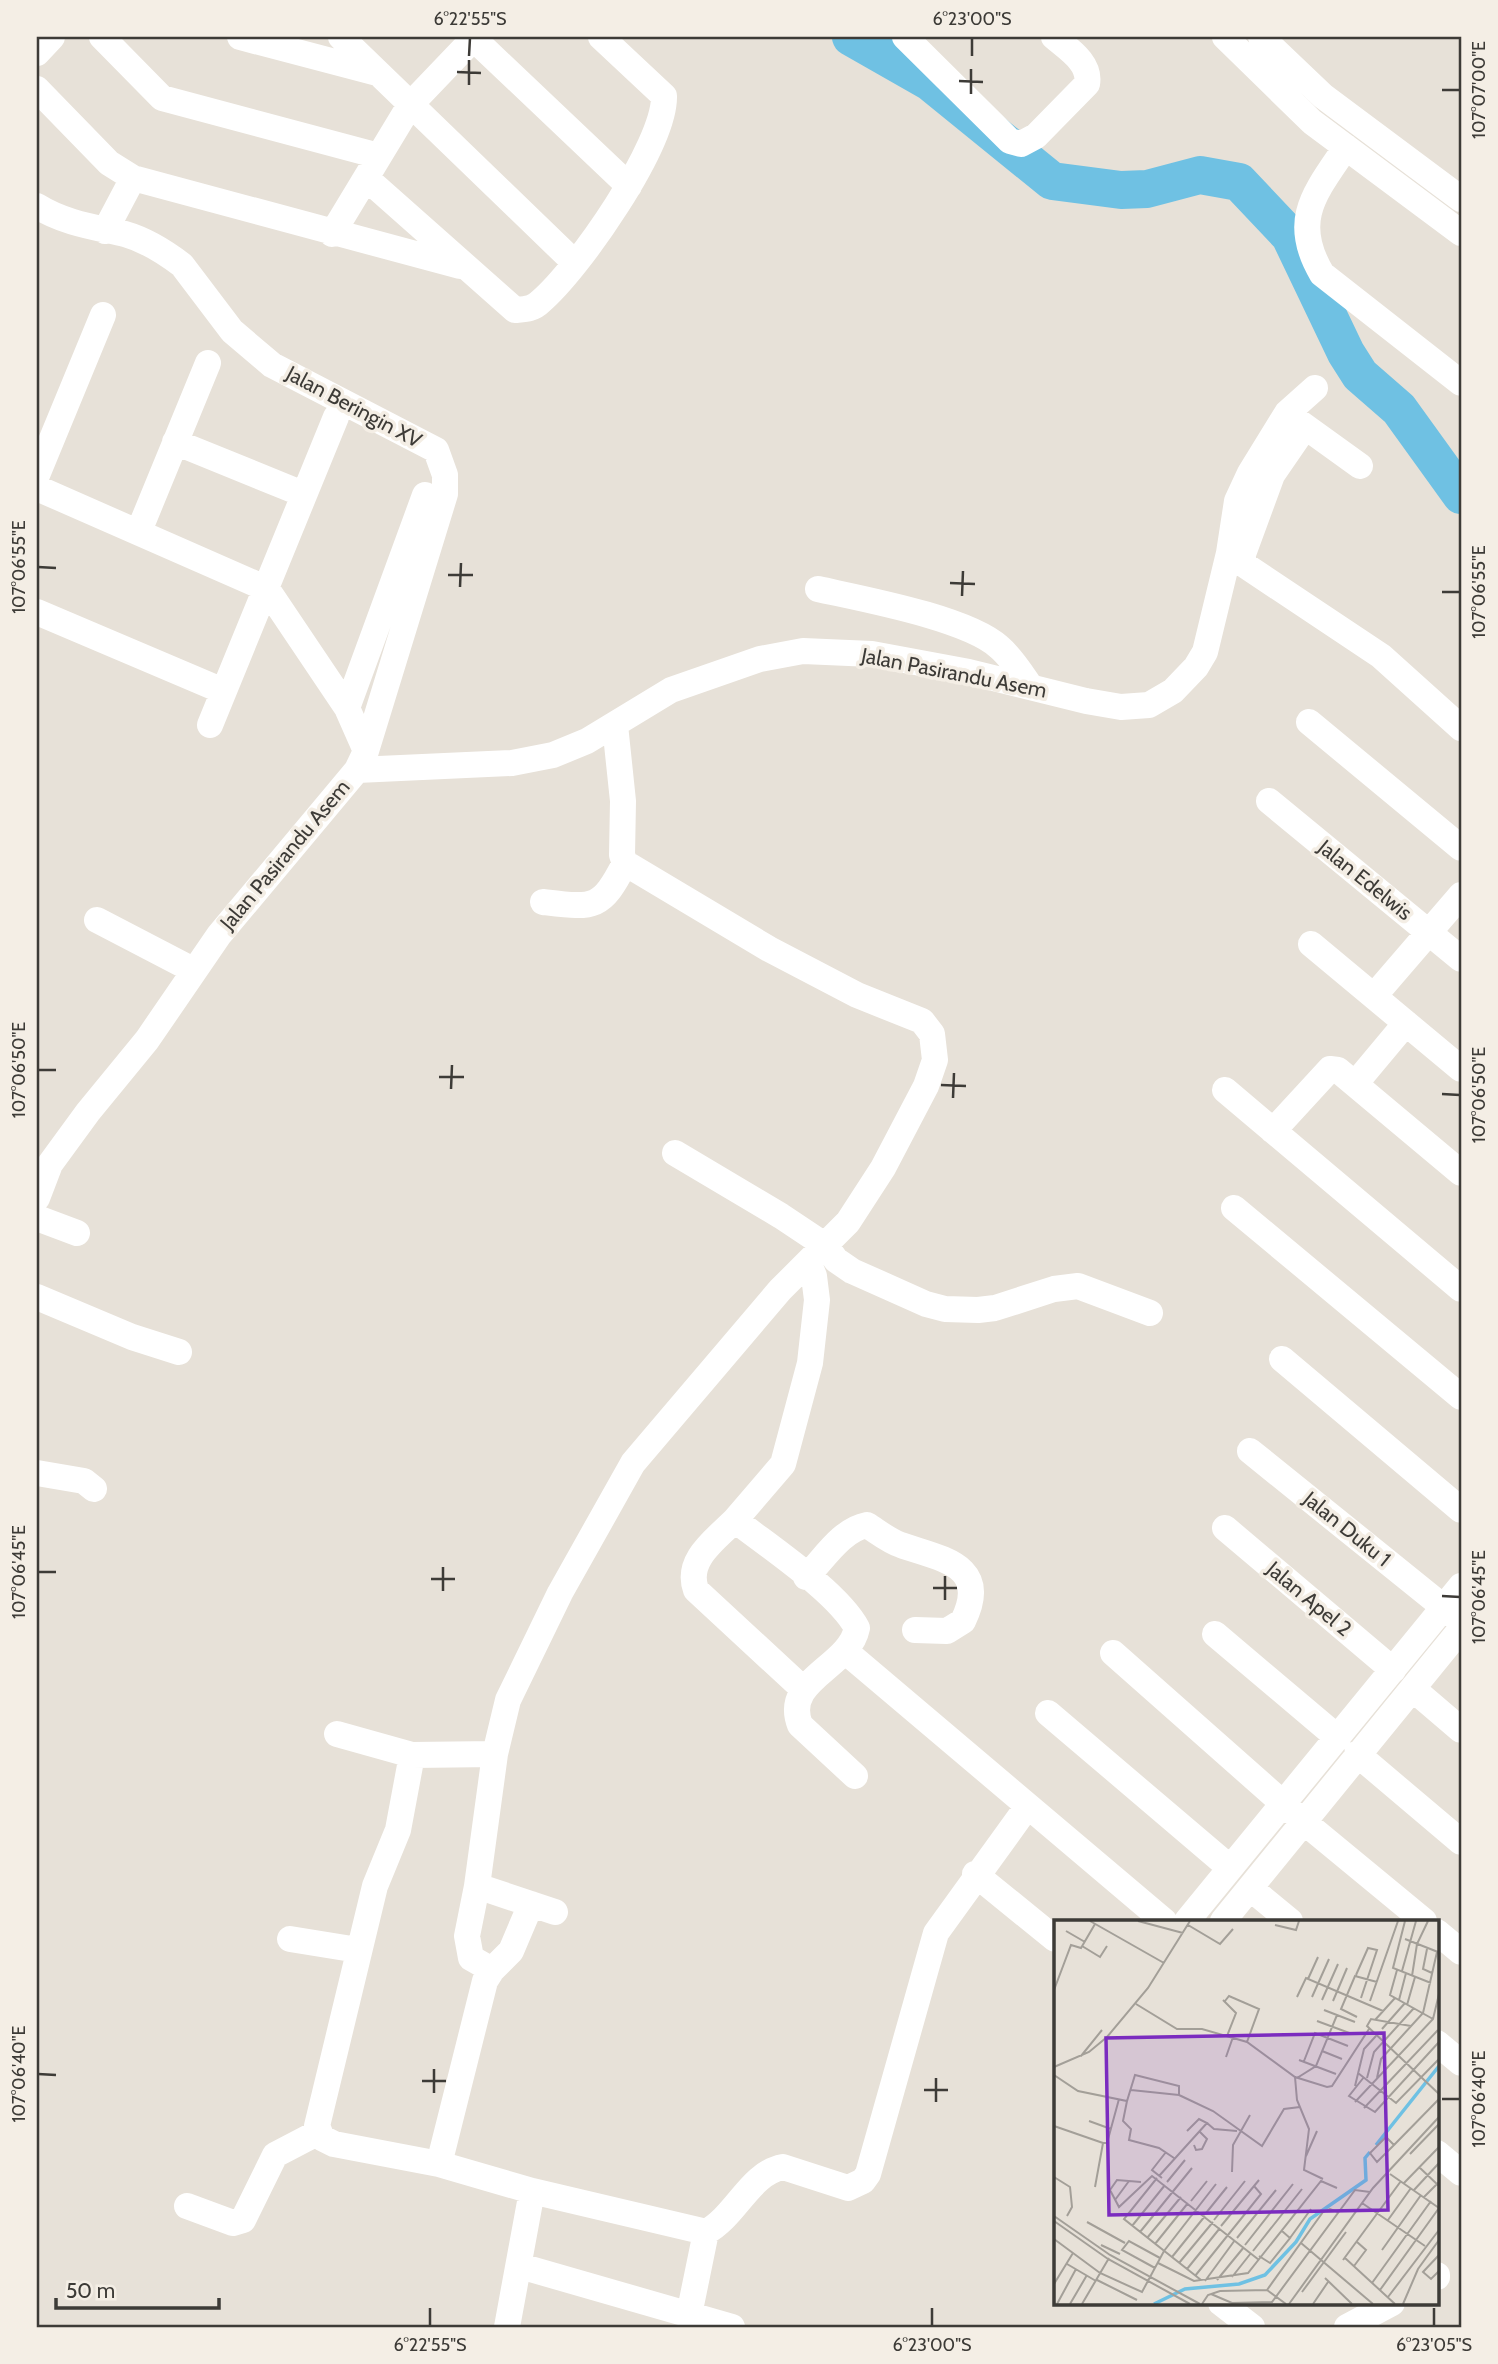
<svg xmlns="http://www.w3.org/2000/svg" width="1498" height="2364" font-family="Cabin,sans-serif">
	<style>
		.lines { fill: none; stroke-linecap: round; stroke-linejoin: round }
		.river { stroke: #6fc1e3; stroke-width: 38 }
		.street { stroke: #fff; stroke-width: 26 }
		.ticks { fill: none; stroke: #3d3b37; stroke-width: 2.5 }
		.labels { text-anchor: middle; stroke-width: 7; stroke-linejoin: round; paint-order: stroke }
		.street-label { font-size: 21px; fill: #3d3b37; stroke: #f4eee5 }
		.inset-river { fill: none; stroke: #6fc1e3; stroke-width: 3.5 }
		.inset-road { fill: none; stroke: #a39f98; stroke-width: 2 }
		.view { fill: #7b2cbf; fill-opacity: 0.15; stroke: #7b2cbf; stroke-width: 3.5 }
		.inset-edge { fill: none; stroke: #3d3b37; stroke-width: 3.5 }
		.neatline { fill: none; stroke: #3d3b37; stroke-width: 2.5 }
		.ticks-label { font-size: 18px; text-anchor: middle; fill: #3d3b37 }
	</style>
	<rect width="100%" height="100%" fill="#e7e1d8"/>
	<g class="lines">
		<path class="river" d="M851 37 930 82 1052 181 1121 190 1147 189 1200 175 1239 182 1290 236 1346 353 1360 375 1399 409 1461 495"/>
		<path class="street" d="M102 37 162 98 379 156
			M240 37 377 73
			M341 37 575 263
			M472 37 629 186
			M905 37 1010 141 1021 144 1036 136 1087 84C1091 63 1068 49 1054 37
			M1225 37 1312 122 1461 233
			M1261 37 1323 96 1461 199
			M37 53 52 37
			M37 89 109 163 133 178 460 266
			M1346 147C1315 193 1290 220 1322 274L1461 383
			M366 178 515 310C525 309 533 309 540 302 578 270 665 145 664 96L601 37
			M37 206C64 223 94 227 125 234 146 240 165 252 182 265L232 331 272 365 436 450 445 475V494L366 751 357 770 219 935 147 1040 88 1112 50 1164 37 1198
			M105 231 133 178
			M332 234 410 105 475 37
			M1292 417 1360 466
			M1305 427 1272 475 1243 554V564L1381 656 1461 728
			M175 442 303 494
			M37 475 103 315
			M37 488 267 589 347 708 366 751
			M139 531 208 363
			M818 589C863 599 967 618 999 647 1012 658 1021 673 1030 686
			M37 612 223 691
			M347 708 425 495
			M1309 722 1461 848
			M210 725 336 417
			M357 770 512 763 553 755 587 741 671 690 760 659 803 651 872 654 969 672 1086 701 1121 707 1149 705 1173 691 1196 667 1205 652 1229 553 1237 501 1250 473 1287 413 1315 388
			M1269 801 1461 959
			M543 902C594 908 601 910 625 863
			M97 920 193 970
			M1311 944 1461 1069
			M1374 996 1461 895
			M1355 1084 1406 1023
			M1225 1090 1461 1289
			M1273 1131 1330 1069 1338 1070 1461 1173
			M675 1153 781 1216 826 1246 836 1260 852 1271 926 1304 945 1309 978 1310 995 1308 1054 1289 1078 1286 1150 1313
			M1234 1208 1461 1397
			M37 1218 77 1233
			M37 1297 132 1337 179 1352
			M1282 1359 1461 1510
			M1250 1451 1457 1618
			M37 1473 84 1481 94 1489
			M735 1520 783 1464 810 1363 817 1300 814 1276 809 1264
			M1225 1528 1393 1670
			M806 1577C824 1559 841 1530 867 1525 878 1532 889 1541 901 1545 940 1559 991 1564 963 1621L947 1631 915 1630
			M1215 1634 1338 1738
			M845 1651 1164 1921
			M1113 1653 1304 1822 1424 1921
			M803 1689 696 1590C685 1560 715 1540 735 1520 768 1546 838 1592 857 1628 849 1668 782 1679 800 1725L855 1776
			M1413 1689 1461 1730
			M1048 1713 1229 1867
			M337 1734 412 1755
			M1357 1754 1461 1842
			M975 1874 1055 1939
			M477 1886 555 1912
			M1250 1888 1290 1921
			M1187 1921 1461 1586
			M1223 1921 1461 1629
			M1437 1932 1461 1952
			M290 1939 358 1950
			M492 1970 511 1951 531 1904
			M1437 2043 1461 2063
			M1437 2153 1461 2173
			M439 2164 485 1981 492 1970 471 1958 467 1936 477 1886 495 1754
			M532 2191 706 2232C736 2216 750 2173 783 2167L848 2188 863 2181 868 2174 936 1933 1027 1807
			M187 2206 233 2223 243 2220 275 2155 319 2132
			M520 2266 732 2327
			M1437 2275V2277
			M1221 2303 1252 2327
			M689 2315 706 2232
			M507 2327 532 2191 439 2164 334 2144 322 2138 317 2126 375 1886 398 1830 412 1755 495 1754 508 1700 560 1593 633 1463 780 1290 848 1222 883 1168 926 1086 935 1060 932 1034 922 1021 857 995 769 949 625 863 622 855 623 801 615 725
			M1347 2327 1392 2303"/>
	</g>
	<path class="ticks" d="M469 56 470 38M972 56V38M457 72 481 73M959 81 983 82M469 85V60M1442 90H1460M971 94V69M38 567 56 568M448 575H473M950 583 975 584M460 587 461 563M1442 592H1460M962 596 963 571M38 1070H56M439 1077H464M941 1085 966 1086M451 1089 452 1065M1442 1094 1460 1095M953 1098 954 1073M38 1572H56M431 1579H455M933 1588H957M443 1591V1567M1442 1596 1460 1597M945 1600V1576M38 2074 56 2075M422 2081H446M924 2090H948M434 2093V2069M1442 2099H1460M936 2102V2078M430 2326V2308M932 2326V2308M1434 2326V2308"/>
	<g class="labels">
		<g class="street-label">
			<text transform="translate(354 407) rotate(28)" y="7">Jalan Beringin XV</text>
			<text transform="translate(954 673) rotate(11)" y="7">Jalan Pasirandu Asem</text>
			<text transform="translate(285 855) rotate(-50)" y="7">Jalan Pasirandu Asem</text>
			<text transform="translate(1365 880) rotate(39)" y="7">Jalan Edelwis</text>
			<text transform="translate(1347 1529) rotate(39)" y="7">Jalan Duku 1</text>
			<text transform="translate(1309 1599) rotate(40)" y="7">Jalan Apel 2</text>
		</g>
	</g>
	<g transform="translate(1054 1920)">
		<rect width="385" height="385" fill="#e7e1d8"/>
		<path class="inset-river" d="M322 225 385 146M100 384 131 369 185 364 211 355 242 322 256 299 312 260 311 238 316 232"/>
		<path class="inset-road" d="M36 1 110 43M84 1 129 13M351 1 339 48 377 63M134 5 166 24 179 9M221 5 242 10 245 1M12 11 31 22M351 19 384 32M28 26 46 37 53 26M373 29 369 49 378 53M343 50 336 75 379 99M348 51 362 1M302 55 314 28 323 30 307 78M358 56 363 24 374 1M254 59 264 37M0 70 17 25 27 28 41 4M243 77 252 58 329 91M258 77 275 39M169 80 182 93 173 116M268 80 284 44M345 80 352 53M171 81 175 76 205 89 193 122M279 81 293 48M316 81 344 1M82 84 123 109H148L193 122 241 157 273 167 278 166 315 109M353 85 361 57M270 90 301 102M303 97 287 89 301 56 323 62M321 100 341 78M263 101 298 114M357 106 317 99 313 106 385 174M328 109 351 83M268 131 288 139M27 136 48 110M172 137 179 117M245 140 282 154M250 141 261 113 294 126M0 147 35 132 53 117 94 68 136 1M304 153 342 183 385 139M0 155 24 171 73 181 81 155 125 166V175L159 191 208 226 230 189 246 187M241 157 243 180 255 209 250 250 269 259M310 157 295 176 321 192 385 122M243 158 262 146 283 95M313 158 320 132 360 88M323 158 327 139 369 93 383 32M301 166 310 129 322 116M77 170 125 175M73 181 69 201 77 209 75 220 105 228 120 238M301 182 379 99 385 74M310 188 384 110M35 201 57 209M153 203 160 209 183 211M0 206 49 223M332 217 340 225 323 242 316 233ZM140 225 142 230 148 229 153 219 146 212M340 225 385 179M356 234 385 204M252 236 263 211M365 247 385 266M178 252 179 225 196 195M336 254 385 288M105 256 153 203 145 199 133 211M0 257 16 267 18 287 13 296M103 258 70 299 147 360M108 258 98 250 112 232M87 262 63 260 56 270 65 287 98 256 205 340M113 262 131 240M350 263 385 227M41 267 49 223H53L65 179M360 270 385 243M370 277 385 262M61 280 75 261M137 281 153 261M308 283 371 326M152 293 173 267M0 296 56 335 146 384M160 300 191 261M334 300 357 268M0 301 54 339 136 384M33 302 71 323M78 306 111 265M167 306 205 260M86 312 138 248M93 318 127 277M183 318 222 270M236 318 257 289M0 319 46 353 88 372 110 331 162 264M247 323 319 384M101 324 134 283M47 325 66 334M191 325 239 264M328 330 367 275M199 331 248 269M385 335 369 352 377 359 385 351M205 336 216 343 236 318 228 311M118 337 151 296M291 338 341 384M289 340 347 261M104 343 140 361 194 353 267 261 283 268M125 343 159 302M13 344 42 361M300 346 312 330 303 322M101 348 68 330 75 321 106 338M133 349 166 308M141 356 207 274 200 266M178 357 197 333M271 358 298 384M43 360 83 380M163 360 190 327M151 361 181 320M318 363 377 281M0 364 19 333M213 370 232 384M326 370 385 288M248 372 292 312M157 374 178 383 218 382 301 270 316 272M334 377 385 310M3 384 22 349M16 384 33 355M28 384 55 338M148 384 154 375 166 371 213 370 269 292 276 289 284 292M235 384 319 268 385 197M259 384 274 362M349 384 364 349 385 320"/>
		<path class="view" d="M330 113 334 290 55 295 52 118Z"/>
		<rect width="385" height="385" class="inset-edge"/>
	</g>
	<rect width="1498" height="2364" fill="none" stroke="#f4eee5" stroke-width="77"/>
	<path d="M56 2298v10h163v-10" fill="none" stroke="#3d3b37" stroke-width="3.5"/>
	<text x="66" y="2298" font-size="21" fill="#3d3b37" stroke="#f4eee5" stroke-width="5" paint-order="stroke">50 m</text>
	<rect x="38" y="38" width="1422" height="2288" class="neatline"/>
	<g class="ticks-label">
		<text x="470" y="25">6°22'55"S</text>
		<text x="972" y="25">6°23'00"S</text>
		<text transform="translate(1479 90) rotate(-90)" y="6">107°07'00"E</text>
		<text transform="translate(19 567) rotate(-90)" y="6">107°06'55"E</text>
		<text transform="translate(1479 592) rotate(-90)" y="6">107°06'55"E</text>
		<text transform="translate(19 1070) rotate(-90)" y="6">107°06'50"E</text>
		<text transform="translate(1479 1095) rotate(-90)" y="6">107°06'50"E</text>
		<text transform="translate(19 1572) rotate(-90)" y="6">107°06'45"E</text>
		<text transform="translate(1479 1597) rotate(-90)" y="6">107°06'45"E</text>
		<text transform="translate(19 2074) rotate(-90)" y="6">107°06'40"E</text>
		<text transform="translate(1479 2099) rotate(-90)" y="6">107°06'40"E</text>
		<text x="430" y="2351">6°22'55"S</text>
		<text x="932" y="2351">6°23'00"S</text>
		<text x="1434" y="2351">6°23'05"S</text>
	</g>
</svg>
